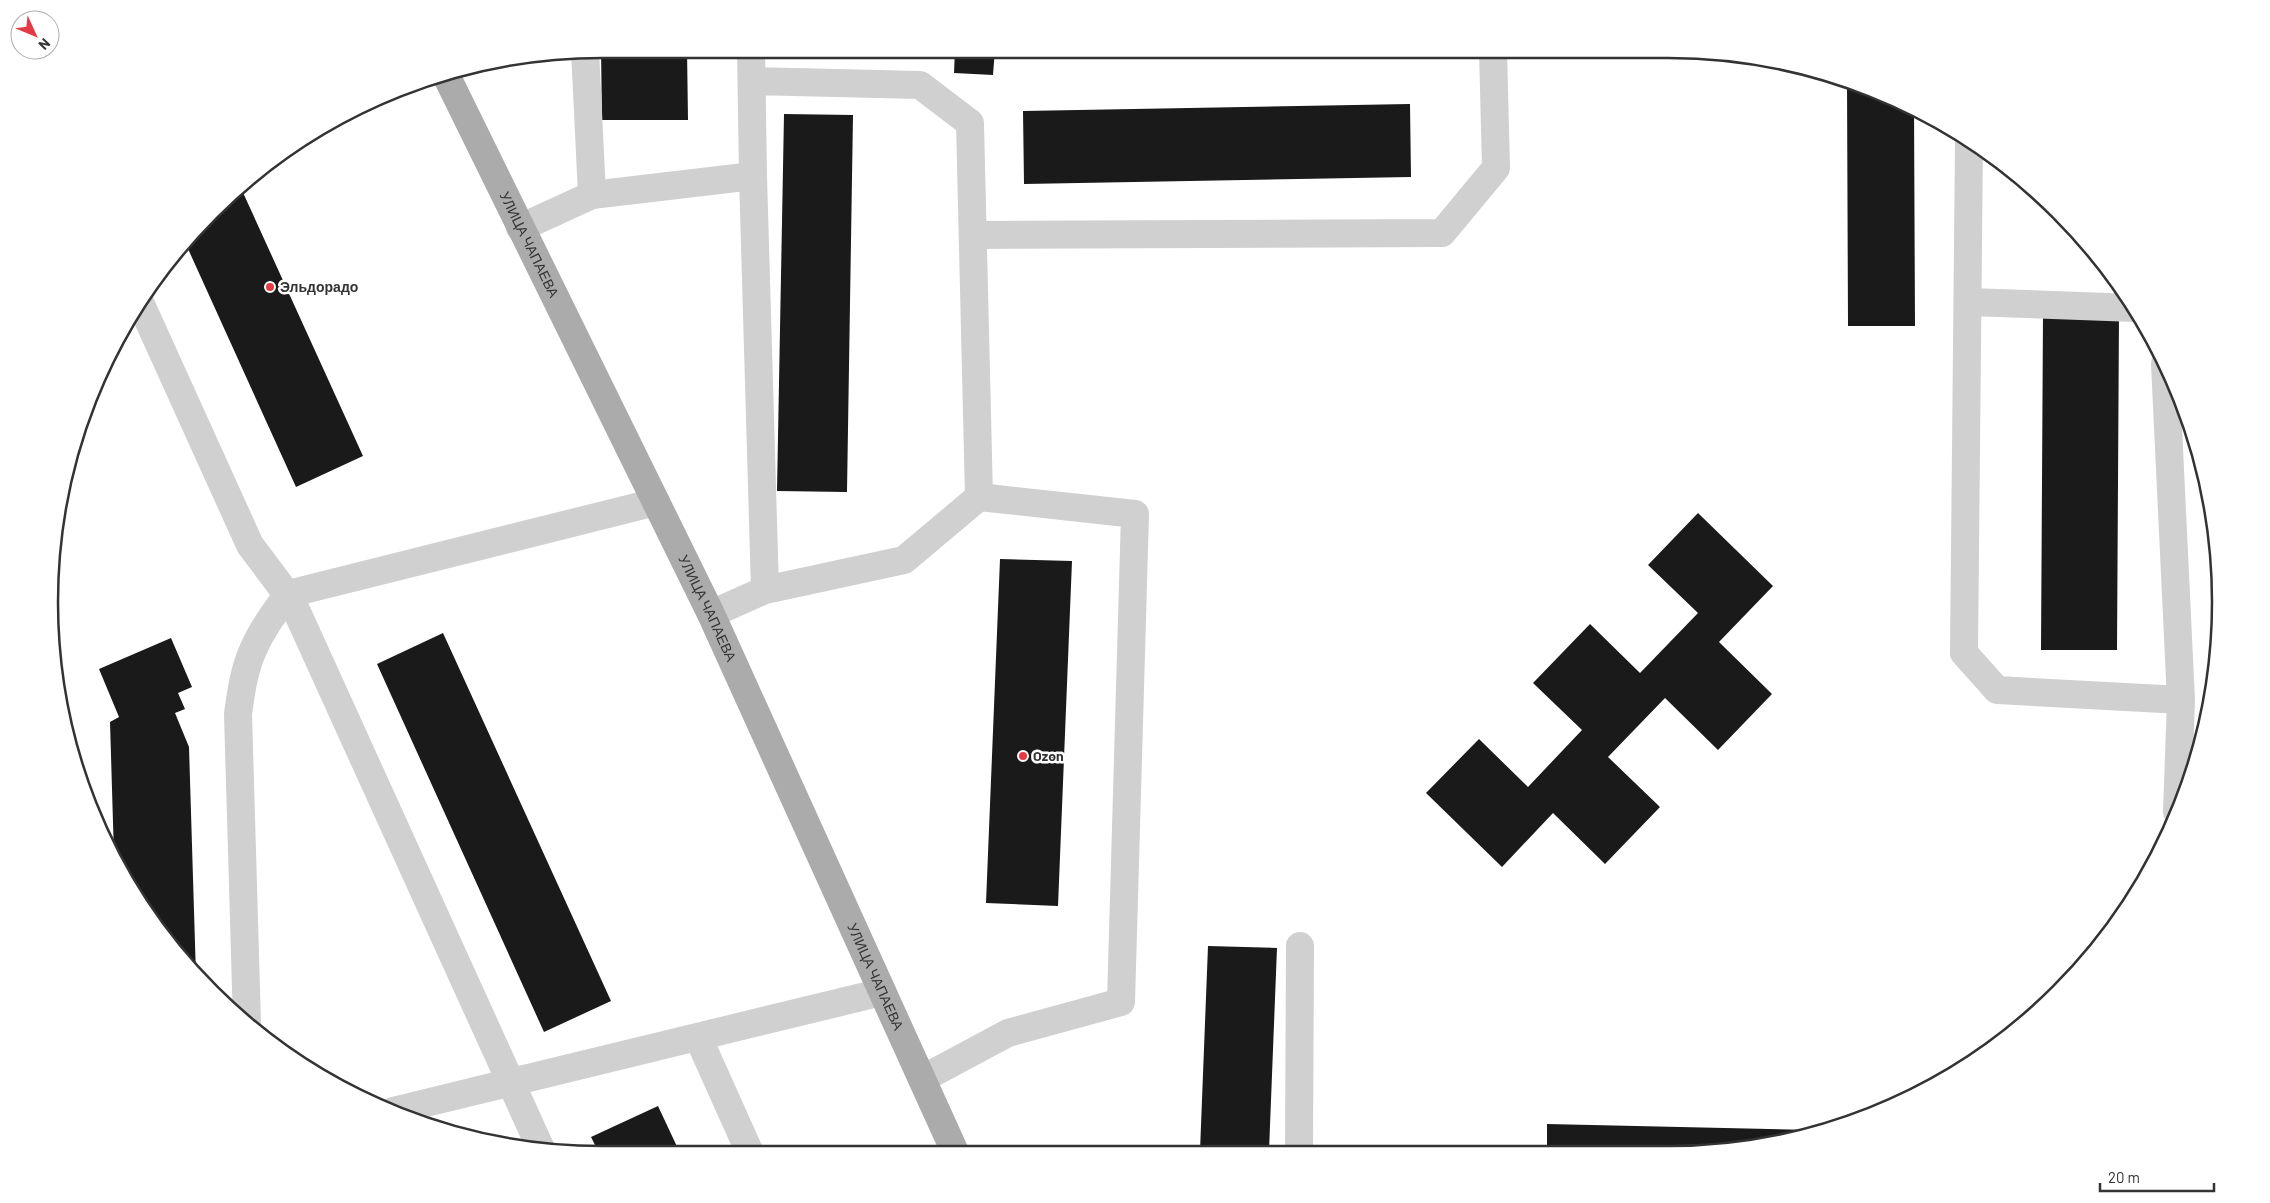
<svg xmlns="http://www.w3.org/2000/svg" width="2270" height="1203" font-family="Barlow,sans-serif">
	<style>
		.building { fill: #1a1a1a }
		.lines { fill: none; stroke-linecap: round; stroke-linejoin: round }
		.minor { stroke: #d0d0d0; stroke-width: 28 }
		.major { stroke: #ababab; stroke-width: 28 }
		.poi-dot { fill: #e63946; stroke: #fff; stroke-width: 2 }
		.labels { text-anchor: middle; stroke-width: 5; stroke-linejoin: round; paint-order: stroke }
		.street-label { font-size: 14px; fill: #333; stroke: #fff }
		.poi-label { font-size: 14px; font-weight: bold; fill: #333; stroke: #fff; text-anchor: start }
		.rim { fill: none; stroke: #333; stroke-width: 2.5 }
	</style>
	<rect width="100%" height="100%" fill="#fff"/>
	<path class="building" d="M601 49H687L688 120H602Z
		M955 49H995L993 75 954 73Z
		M1847 81 1914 106 1915 326H1848Z
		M1410 104 1411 177 1024 184 1023 111Z
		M784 114 853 115 847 492 777 491Z
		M240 186 363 456 296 487 184 240Z
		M2043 313 2119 314 2117 650H2041Z
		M1698 513 1773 586 1719 642 1772 694 1718 750 1665 698 1608 757 1660 807 1605 864 1553 813 1502 867 1426 793 1479 739 1528 787 1582 730 1533 683 1590 624 1640 673 1698 613 1648 565Z
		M1000 559 1072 561 1058 906 986 903Z
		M443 633 611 1001 544 1032 377 664Z
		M171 638 192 687 178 693 185 709 175 713 189 747 196 976 186 966 142 908 114 856 110 722 119 717 99 669Z
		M1208 946 1277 948 1269 1151H1200Z
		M658 1106 680 1153H599L591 1137Z
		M1547 1124 1812 1130V1131L1741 1149 1547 1150Z"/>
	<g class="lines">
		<path class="minor" d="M751 49 753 176
			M585 50 592 195
			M752 81 920 85 970 123 979 497
			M1969 141 1964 653 1997 690 2181 700 2177 812
			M520 228 592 195 753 176 765 590 711 614
			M973 235 1442 233 1496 168 1493 50
			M139 300 250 545 292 601 541 1149
			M1969 302 2135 308
			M2165 364 2181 700
			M765 590 904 560 979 497 1135 514 1121 1002 1008 1033 922 1079
			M247 1023 238 714C241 692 244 670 253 650 262 629 275 612 288 594L656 502
			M698 1037 750 1153
			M393 1111 882 992
			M1299 1151 1300 946"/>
		<path class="major" id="s1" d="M445 73 711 614 955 1152"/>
	</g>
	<g class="poi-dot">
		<circle cx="270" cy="287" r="5"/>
		<circle cx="1023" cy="756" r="5"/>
	</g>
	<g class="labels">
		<g class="street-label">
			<text dy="5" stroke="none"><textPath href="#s1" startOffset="191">УЛИЦА ЧАПАЕВА</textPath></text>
			<text dy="5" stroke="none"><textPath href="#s1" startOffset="596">УЛИЦА ЧАПАЕВА</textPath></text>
			<text dy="5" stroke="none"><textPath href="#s1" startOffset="1001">УЛИЦА ЧАПАЕВА</textPath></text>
		</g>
		<g class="poi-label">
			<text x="280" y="292">Эльдорадо</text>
			<text x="1033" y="761">Ozon</text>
		</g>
	</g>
	<path d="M0 0H2270V1203H0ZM602 58H1668A544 544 0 0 1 2212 602V602A544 544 0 0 1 1668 1146H602A544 544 0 0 1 58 602V602A544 544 0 0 1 602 58Z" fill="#fff" fill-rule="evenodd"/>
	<path class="rim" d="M602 58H1668A544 544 0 0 1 2212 602V602A544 544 0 0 1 1668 1146H602A544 544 0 0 1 58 602V602A544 544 0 0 1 602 58Z"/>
	<g transform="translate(35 35) rotate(134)"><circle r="24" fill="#ffffff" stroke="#adadad"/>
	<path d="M0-4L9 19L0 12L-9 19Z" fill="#e63946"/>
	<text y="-8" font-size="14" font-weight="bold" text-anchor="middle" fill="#333333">N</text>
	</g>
	<path d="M2100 1183v8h114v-8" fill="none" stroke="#333333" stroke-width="2.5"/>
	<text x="2108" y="1183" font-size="15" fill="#333333" stroke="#ffffff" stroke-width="4" paint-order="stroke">20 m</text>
</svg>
